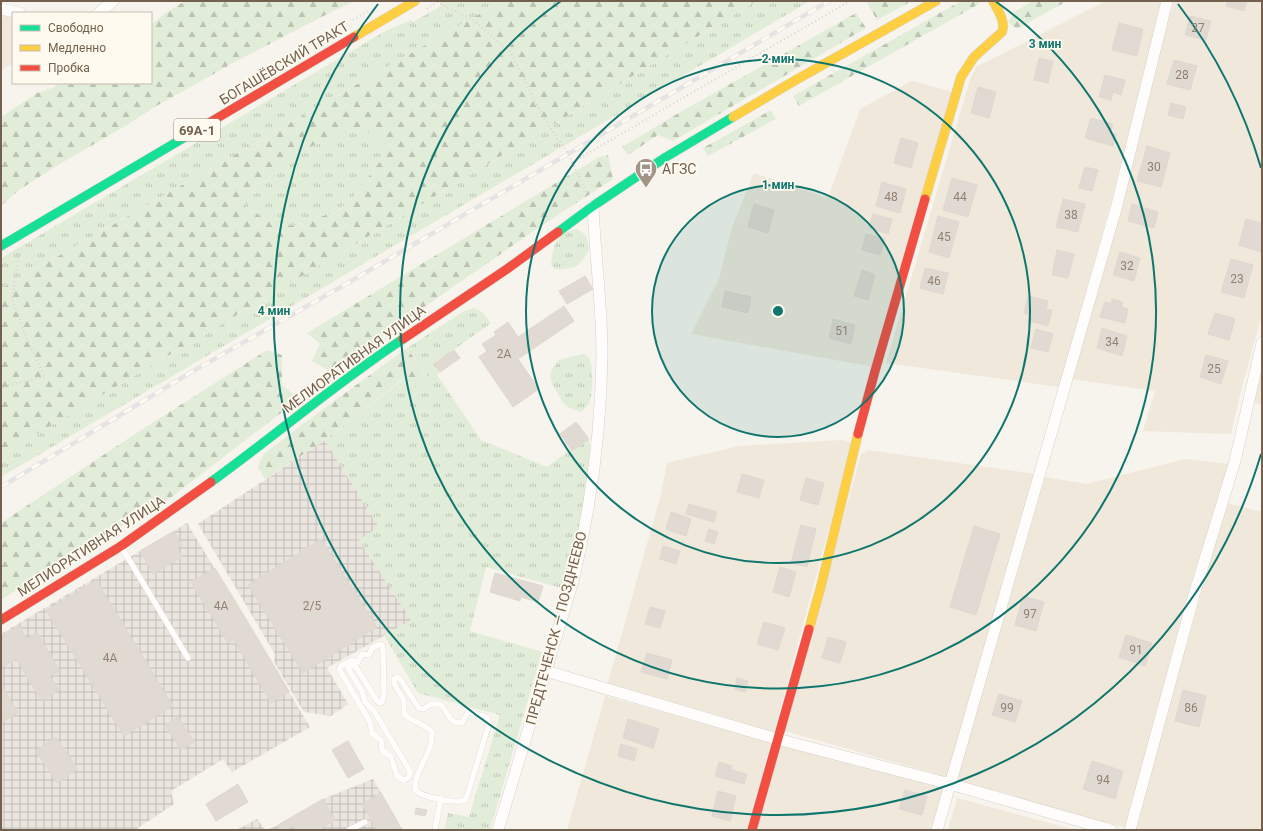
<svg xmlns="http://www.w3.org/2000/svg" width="1263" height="831" font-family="Roboto,sans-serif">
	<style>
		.residential { fill: #efe8db }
		.industrial { fill: url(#industrial-grid) }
		.grass { fill: url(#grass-tufts) }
		.forest { fill: url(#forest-firs); fill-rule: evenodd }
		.building { fill: #e1dad2; stroke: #dfd8d0 }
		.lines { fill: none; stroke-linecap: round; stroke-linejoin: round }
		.lane-casing { stroke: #d6d1cb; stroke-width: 6 }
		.street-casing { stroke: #d6d1cb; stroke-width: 12 }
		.fast-casing { stroke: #d5d0c8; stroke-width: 10 }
		.slow-casing { stroke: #d5d0c8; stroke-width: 10 }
		.jam-casing { stroke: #d5d0c8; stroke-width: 10 }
		.path { stroke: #d8d2cc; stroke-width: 2; stroke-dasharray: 1 3; stroke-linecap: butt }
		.lane { stroke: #fefdfc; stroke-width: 5.5 }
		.street { stroke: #fefdfc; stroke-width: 11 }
		.fast { stroke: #16e098; stroke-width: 9 }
		.slow { stroke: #ffcf43; stroke-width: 9 }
		.jam { stroke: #f24e42; stroke-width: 9 }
		.rail-casing { stroke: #e6e3e5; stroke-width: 4.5 }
		.rail { stroke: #fefaef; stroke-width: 3; stroke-dasharray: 9; stroke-linecap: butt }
		.ring { fill: none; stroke: #0f766e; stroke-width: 2 }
		.labels { text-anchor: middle; stroke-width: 3.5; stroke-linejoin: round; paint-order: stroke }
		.number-label { font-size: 12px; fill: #928172 }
		.shield { fill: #fefaef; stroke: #9d8e7e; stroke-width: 1 }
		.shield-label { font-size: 13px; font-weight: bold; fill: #74604e }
		.street-label { font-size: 14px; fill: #74604e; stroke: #fefaef }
		.poi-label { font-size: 14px; fill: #74604e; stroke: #fefaef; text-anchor: start }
		.centre { fill: #0f766e; stroke: #fefaef; stroke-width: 2 }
		.ring-label { font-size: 12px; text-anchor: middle; font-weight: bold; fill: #0f766e; stroke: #fefaef; stroke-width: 3.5; stroke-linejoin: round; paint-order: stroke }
	</style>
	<defs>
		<pattern id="industrial-grid" width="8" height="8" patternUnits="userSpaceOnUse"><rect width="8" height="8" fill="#eae5de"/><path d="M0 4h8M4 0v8" fill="none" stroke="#c2bdb6"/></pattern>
		<pattern id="grass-tufts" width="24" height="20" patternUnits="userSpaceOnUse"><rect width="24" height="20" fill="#e2edd9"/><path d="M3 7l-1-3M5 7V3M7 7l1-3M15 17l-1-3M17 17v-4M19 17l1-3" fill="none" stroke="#bcc3b2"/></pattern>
		<pattern id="forest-firs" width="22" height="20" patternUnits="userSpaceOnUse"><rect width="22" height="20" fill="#e2edd9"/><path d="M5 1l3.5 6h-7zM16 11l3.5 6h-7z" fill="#bcc3b2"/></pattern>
	</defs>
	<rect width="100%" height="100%" fill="#f7f4ed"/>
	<path class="residential" d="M1106 1H1162L1110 205 1059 387 886 363 970 80 976 67Z
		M1174 1H1262V315L1241 390 1231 434 1143 431 1155 391 1071 379 1120 206Z
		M1 12 13 14V63L1 70Z
		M912 81 953 92 874 367 691 334 719 279 732 227 754 173 828 198 860 109Z
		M1262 360V405L1252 402Z
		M841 440 852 443 774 732 608 683 661 494 667 463 739 446Z
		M868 450 1036 474 947 777 785 731 861 454Z
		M1185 459 1229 464 1188 593 1126 828 957 780 1045 477 1087 484Z
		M1227 503 1262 512V830H1134Z
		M605 696 771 742 747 830H567Z
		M779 744 943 787 931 830H756Z
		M957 798 1075 830H948Z"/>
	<path class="industrial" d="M325 440 379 527 359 540 412 620 327 668 348 704 331 716 304 712 274 662 275 654 198 524Z
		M187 523 310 727 232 772 223 759 171 791 174 804 135 830H1V634Z
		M373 779 403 830H267L278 825 323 799Z
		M257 819 265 830H236Z"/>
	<path class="grass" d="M442 1H502L1 289V258L387 30 411 20 413 22 441 6 440 3Z
		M756 1H810L1 477V455L394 221Z
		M352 130H364L380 140 383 151 381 160 355 195 338 211 296 225 275 226 245 206 252 192 295 155 330 137Z
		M577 229C586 233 589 240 589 250 579 267 575 270 554 269L551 265C553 246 555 233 577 229Z
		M474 308 482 312 491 323 434 364 440 372 437 375 481 440 547 467 571 449 573 451 589 439 591 451 582 524 576 537 565 589 486 567 470 631 542 652 490 830H444L448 813 469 817 500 715 418 693 384 635 411 620 359 540 379 527 325 440 404 379 428 377 407 348 464 311Z
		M583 354C585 355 586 355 588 357 594 363 593 395 589 403 588 407 584 409 581 412L569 408 563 403 552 383 550 377 551 371 559 360Z"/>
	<path class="forest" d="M185 1H356L333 11 235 62 158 105 127 125 58 165 19 190 1 206V117L37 93 52 88 60 83H151V25L164 14Z
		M502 1H756L394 221 1 455V289ZM352 130H364L380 140 383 151 381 160 355 195 338 211 296 225 275 226 245 206 252 192 295 155 330 137Z
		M870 1H912L877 20 867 3Z
		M961 1H978L979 4 799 106 793 96Z
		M1033 1H1067L1017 29 1008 22 1015 11Z
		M856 13 866 28 673 141 658 135 628 155 622 147 677 114Z
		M771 110 776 119 708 156 703 148Z
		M608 155 613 179 535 230 331 372 312 361 320 344 307 333 599 157Z
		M407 348 428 378 411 389 403 379 325 440 265 479 258 468 260 461 264 454 304 423Z
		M267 350 282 355V385L299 399 160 506 82 547 1 600V523L138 432Z"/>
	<path class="building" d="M1228 1H1247L1244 11 1226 6Z
		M1190 16 1211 21 1206 40 1185 35Z
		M1119 23 1143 29 1137 56 1112 50Z
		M1039 58 1053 61 1048 83 1034 80Z
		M1174 60 1197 66 1190 90 1167 84Z
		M1105 75 1125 80 1121 95 1113 92 1111 100 1099 97Z
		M978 87 996 92 989 118 971 113Z
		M1171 103 1186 107 1183 119 1168 115Z
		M1091 118 1113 124 1110 133 1116 134 1113 146 1085 138Z
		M901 138 918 143 911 168 894 163Z
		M1147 146 1170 153 1161 187 1137 181Z
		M1085 167 1098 170 1092 191 1079 188Z
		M952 178 977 185 968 217 943 210Z
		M882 182 906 189 900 213 876 206Z
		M1063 199 1085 204 1078 232 1056 227Z
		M754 204 774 210 768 233 748 227Z
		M1132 204 1158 212 1154 228 1128 221Z
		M873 214 892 219 888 234 869 228Z
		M938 216 959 222 949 258 929 252Z
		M1246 219 1262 223V252L1239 245Z
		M866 234 885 239 880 255 862 250Z
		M1057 250 1074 254 1068 278 1052 275Z
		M1120 252 1140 258 1134 281 1113 275Z
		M1231 259 1253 265 1244 298 1221 292Z
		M925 268 948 273 943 294 920 288Z
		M862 270 875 275 868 300 854 296Z
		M585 276 593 289 567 304 559 291Z
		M725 291 751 297 748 313 722 307Z
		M1028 296 1048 301 1046 309 1052 310 1048 326 1030 321 1032 315 1024 313Z
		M1112 299 1123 302 1121 307 1128 309 1125 323 1100 317 1105 302 1111 304Z
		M564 306 574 321 518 359 539 389 513 407 479 357 487 351 482 344 496 335 494 332 508 322 518 337Z
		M1215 313 1235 319 1229 340 1208 334Z
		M833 319 855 325 851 344 829 338Z
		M1102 328 1127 336 1122 356 1097 348Z
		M1036 329 1053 334 1048 352 1031 348Z
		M454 350 460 358 440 372 434 364Z
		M1206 355 1228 361 1221 384 1200 377Z
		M576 422 589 439 572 451 560 434Z
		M742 474 764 480 759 498 737 492Z
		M806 478 824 483 818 505 800 500Z
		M689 504 717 512 714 522 686 514Z
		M671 512 691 519 686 536 666 529Z
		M801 525 816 529 807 567 791 563Z
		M974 526 1000 534 976 615 950 607Z
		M709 529 718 532 714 544 705 541Z
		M174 531 182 545 177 548 182 557 153 574 140 551Z
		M321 539 377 627 303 673 248 585Z
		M663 546 680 551 676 564 660 559Z
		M780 567 796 572 789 597 773 592Z
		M215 568 252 629 228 643 191 582Z
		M495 573 543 586 538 602 521 597 520 601 490 592Z
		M96 580 173 706 124 736 46 610Z
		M1023 596 1044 602 1036 631 1015 625Z
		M650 607 665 611 660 628 645 624Z
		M764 622 785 628 778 650 757 644Z
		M19 625 27 639 37 633 60 671 50 676 59 690 42 701 16 659 1 668V636Z
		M252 629 289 691 271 703 234 640Z
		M1126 635 1152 643 1145 666 1119 657Z
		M828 637 846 642 840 663 822 658Z
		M647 653 672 660 667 679 641 672Z
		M737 678 748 681 745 692 735 689Z
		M1 684 18 713 1 723Z
		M1183 690 1206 696 1199 727 1175 721Z
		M999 694 1022 701 1015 722 992 715Z
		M178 717 194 742 181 750 165 725Z
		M628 719 659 729 653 748 623 738Z
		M56 737 78 769 57 783 36 751Z
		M348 741 364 769 348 778 332 750Z
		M621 744 637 749 634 761 618 756Z
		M1092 761 1123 771 1115 799 1083 789Z
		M719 762 732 766 731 770 747 774 744 784 715 776Z
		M238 784 248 802 216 821 206 804Z
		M905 790 927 796 922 815 899 809Z
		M718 791 736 796 730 821 712 816Z
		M381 793 402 830H377L362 804Z
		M323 799 335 820 319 830H296L293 826 286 830H281L278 825Z
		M416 808 427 810 425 816 415 814Z"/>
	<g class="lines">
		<g class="lane-casing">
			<path id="lane" d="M121 546 188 658
				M380 644 382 645 383 650 384 694 382 702 380 703 377 701 356 667 351 665 348 668 362 691 365 702 374 711 410 771C410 776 409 778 404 780L397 776 391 757 382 750 381 740 372 733 370 722 339 669 341 666 352 660 358 662 362 654 369 655 372 648Z
				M397 677 400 679 419 708 423 709 431 704H440C448 711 448 724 462 723L468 712H471L487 717 489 724 467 796 465 800C456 804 421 797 415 790 414 770 434 752 432 732 424 723 412 722 404 714V701L394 683V679Z
				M349 830 365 822
				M435 830 441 798"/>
		</g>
		<g class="street-casing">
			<path id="street" d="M1 9 20 13
				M99 13 113 1
				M546 671 777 739 950 784 1111 830
				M498 830 573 581C591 507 601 431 602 355 602 305 595 256 593 206
				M937 830 1117 205 1167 1
				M1130 830 1194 595 1235 461 1262 343"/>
		</g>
		<g class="fast-casing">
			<path id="fast" d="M558 232 593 206 666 157 733 117
				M1 246 197 130
				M211 482C276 435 336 383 403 339"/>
		</g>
		<g class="slow-casing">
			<path id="slow" d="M354 37 415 1
				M733 117 794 81 936 1
				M925 199 961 77 974 57 1002 32C1006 22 998 10 993 1
				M809 629 821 586 858 434"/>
		</g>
		<g class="jam-casing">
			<path id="jam" d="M197 130 354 37
				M403 339 507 269 558 232
				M858 434 875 371 925 199
				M1 620 121 546 211 482
				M752 830 809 629"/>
		</g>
		<path class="path" d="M427 9 437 2 473 20 511 53 541 113 554 134 568 153 587 194
			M353 20 369 10
			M573 162 850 1
			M1 389 9 385 45 377 30 346 12 300 19 251"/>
		<use href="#lane" class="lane"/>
		<use href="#street" class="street"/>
		<use href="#fast" class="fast"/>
		<use href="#slow" class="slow"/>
		<use href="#jam" class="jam"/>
		<g class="rail-casing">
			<path id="rail" d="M1 487 188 374 346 284 829 1"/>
		</g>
		<use href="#rail" class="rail"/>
	</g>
	<circle cx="778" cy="311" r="126" fill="#0f766e" fill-opacity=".12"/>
	<g class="ring">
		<circle cx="778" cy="311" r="126"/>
		<circle cx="778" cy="311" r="252"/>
		<path d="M995 1A378 378 0 1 1 561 1"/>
		<path d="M1261 454A504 504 0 1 1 378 4M1178 4A504 504 0 0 1 1261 168"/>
	</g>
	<defs>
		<g id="bus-pin" transform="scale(1.15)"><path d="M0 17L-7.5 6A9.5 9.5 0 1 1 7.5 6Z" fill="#a29486" stroke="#fefaef"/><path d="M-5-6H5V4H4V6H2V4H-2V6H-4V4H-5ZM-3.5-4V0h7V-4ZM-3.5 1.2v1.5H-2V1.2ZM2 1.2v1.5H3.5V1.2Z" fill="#fff"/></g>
	</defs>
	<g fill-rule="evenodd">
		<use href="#bus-pin" x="646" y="169"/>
	</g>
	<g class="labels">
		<g class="number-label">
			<text x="1198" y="32">27</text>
			<text x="1182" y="79">28</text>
			<text x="1154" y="171">30</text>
			<text x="891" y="201">48</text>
			<text x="960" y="201">44</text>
			<text x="1071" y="219">38</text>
			<text x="944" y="241">45</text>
			<text x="1127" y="270">32</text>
			<text x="1237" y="283">23</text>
			<text x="934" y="285">46</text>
			<text x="842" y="335">51</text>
			<text x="1112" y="346">34</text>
			<text x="504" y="358">2А</text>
			<text x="1214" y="373">25</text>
			<text x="221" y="610">4А</text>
			<text x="312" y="610">2/5</text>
			<text x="1030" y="618">97</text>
			<text x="1136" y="654">91</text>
			<text x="110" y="662">4А</text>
			<text x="1007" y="712">99</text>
			<text x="1191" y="712">86</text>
			<text x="1103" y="784">94</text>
		</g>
		<rect class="shield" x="174" y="119" width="46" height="22" rx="3"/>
		<g class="shield-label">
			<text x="197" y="135">69А-1</text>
		</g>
		<g class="street-label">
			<text transform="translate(284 63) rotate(-31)" y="5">БОГАШЁВСКИЙ ТРАКТ</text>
			<text transform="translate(354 359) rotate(-36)" y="5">МЕЛИОРАТИВНАЯ УЛИЦА</text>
			<text transform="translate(91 546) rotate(-33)" y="5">МЕЛИОРАТИВНАЯ УЛИЦА</text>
			<text transform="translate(556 628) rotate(-75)" y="5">ПРЕДТЕЧЕНСК — ПОЗДНЕЕВО</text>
		</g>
		<g class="poi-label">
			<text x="662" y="174">АГЗС</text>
		</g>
	</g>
	<circle cx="778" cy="311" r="6" class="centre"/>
	<g class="ring-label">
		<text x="1045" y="48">3 мин</text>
		<text x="778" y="63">2 мин</text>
		<text x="778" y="189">1 мин</text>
		<text x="274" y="315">4 мин</text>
	</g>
	<rect width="1263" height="831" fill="none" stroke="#74604e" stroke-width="4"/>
	<rect x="12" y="12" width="140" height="72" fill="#fefaef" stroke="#c7bcaf"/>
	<rect x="20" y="25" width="20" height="6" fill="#16e098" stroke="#c7bcaf"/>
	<text x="48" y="32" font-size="12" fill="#74604e">Свободно</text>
	<rect x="20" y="45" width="20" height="6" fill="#ffcf43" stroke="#c7bcaf"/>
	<text x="48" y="52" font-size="12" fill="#74604e">Медленно</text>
	<rect x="20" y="65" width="20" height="6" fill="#f24e42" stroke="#c7bcaf"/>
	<text x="48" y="72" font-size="12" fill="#74604e">Пробка</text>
</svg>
